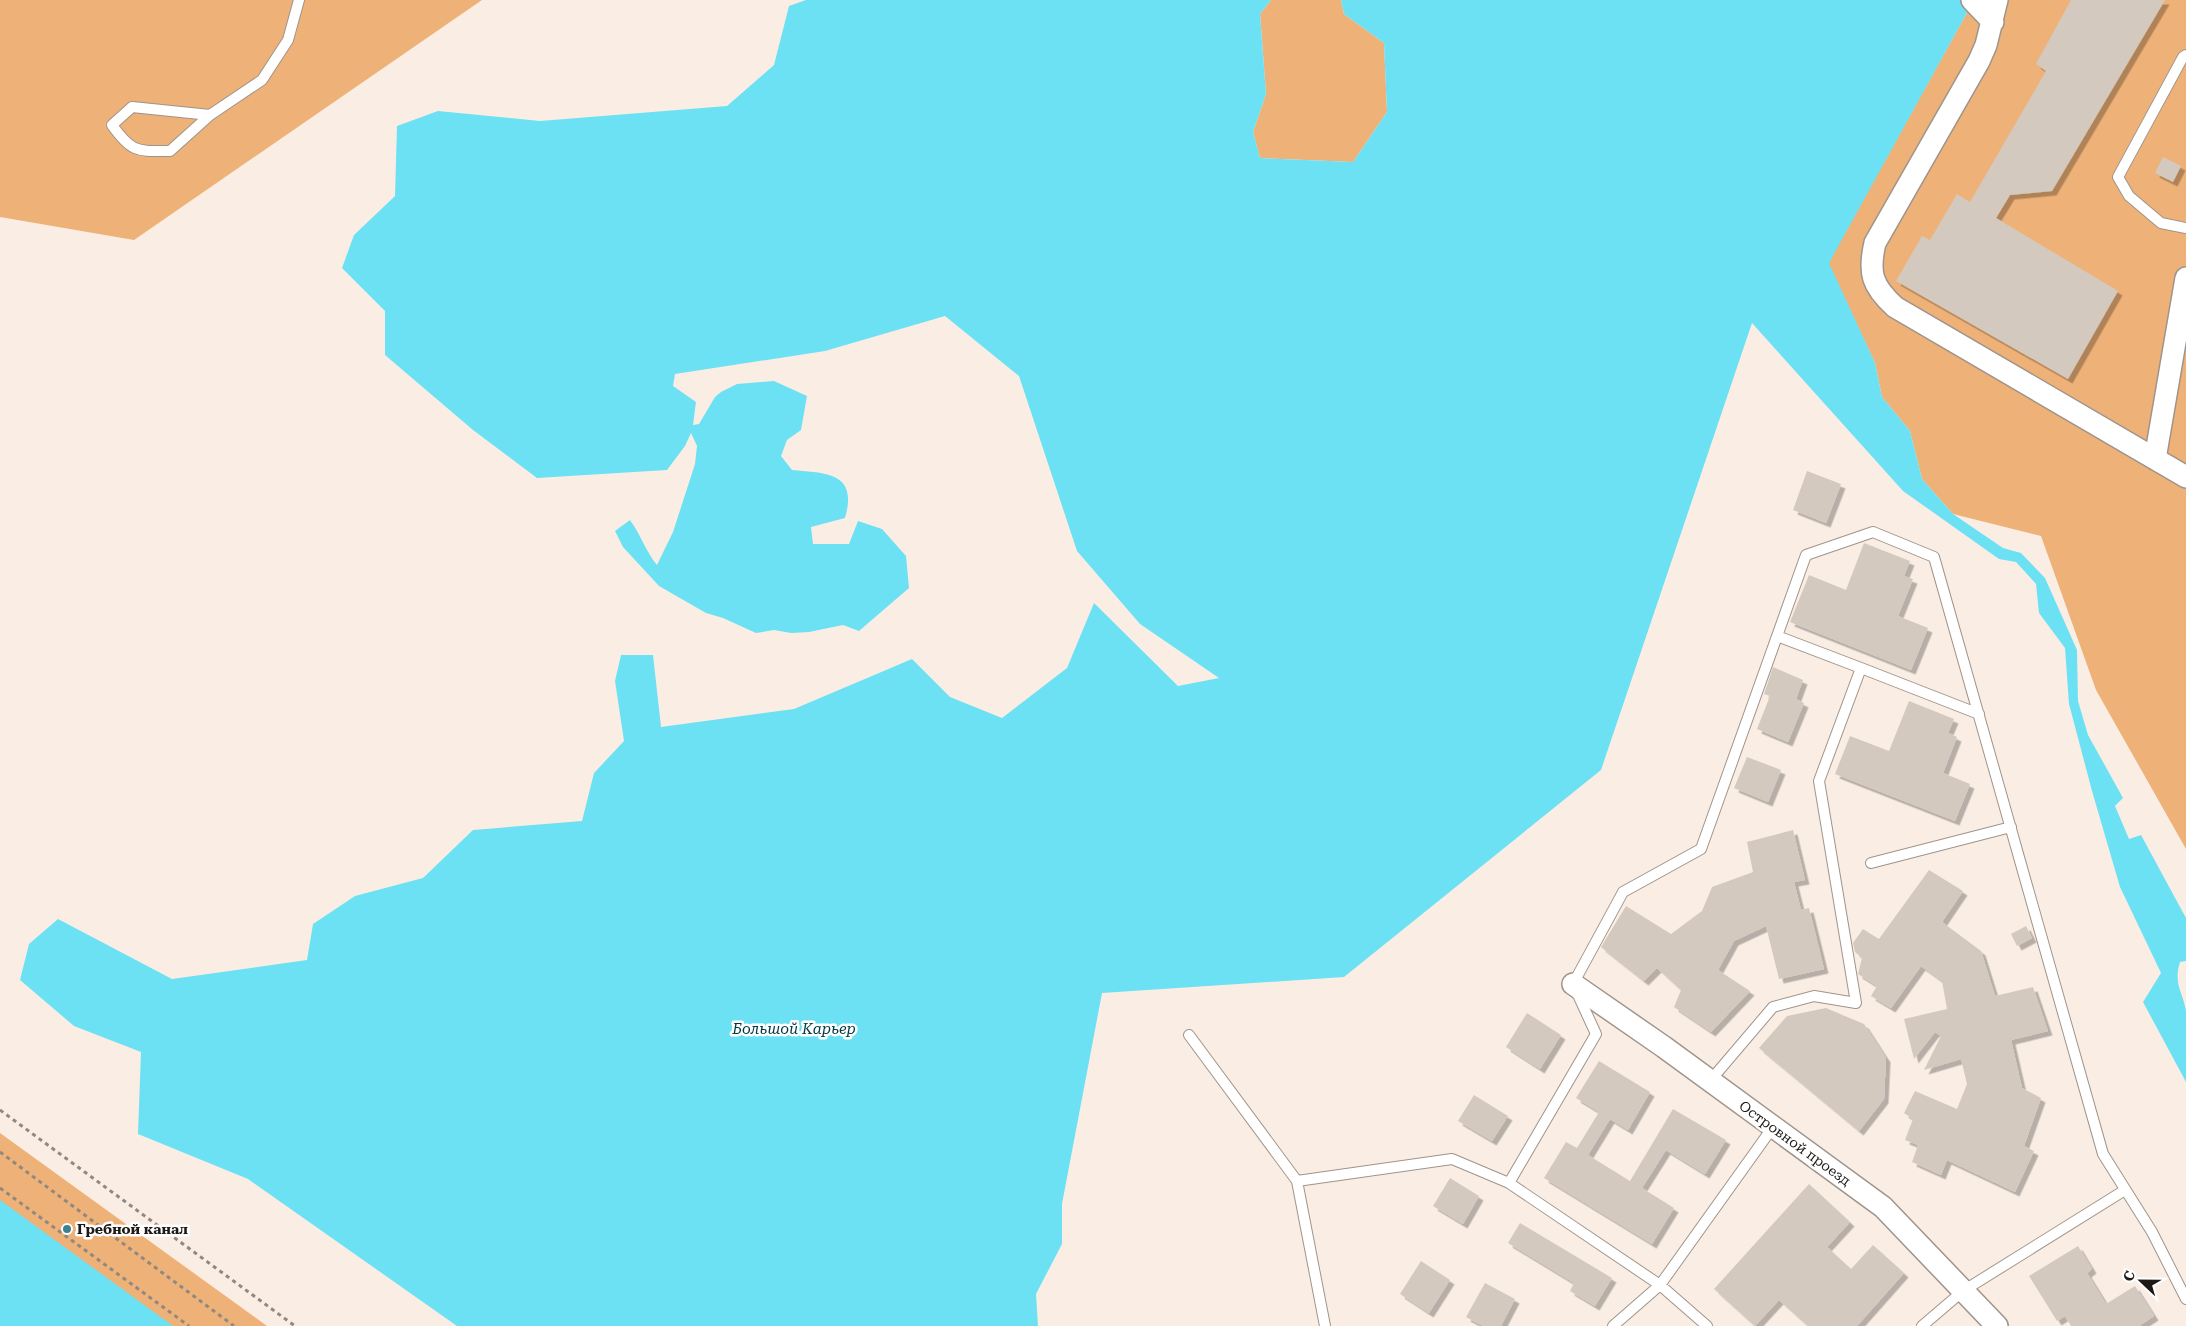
<svg xmlns="http://www.w3.org/2000/svg" width="2186" height="1326" font-family="'Roboto Serif',serif">
	<style>
		.green { fill: #eeb178 }
		.water { fill: #6ce1f4 }
		.building { fill: #d4c9bf; filter: url(#shadow) }
		.lines { fill: none; stroke-linecap: round; stroke-linejoin: round }
		.lane-casing { stroke: #9f948b; stroke-width: 12 }
		.street-casing { stroke: #9f948b; stroke-width: 24 }
		.path { stroke: #908881; stroke-width: 3; stroke-dasharray: 4 4; stroke-linecap: butt }
		.lane { stroke: #fff; stroke-width: 10 }
		.street { stroke: #fff; stroke-width: 21 }
		.poi-dot { fill: #3d838f; stroke: #fff; stroke-width: 2 }
		.labels { text-anchor: middle; stroke-width: 5; stroke-linejoin: round; paint-order: stroke }
		.street-label { font-size: 14px; fill: #1d1916; stroke: #fff }
		.poi-label { font-size: 14px; font-weight: bold; fill: #1d1916; stroke: #fff; text-anchor: start }
		.water-label { font-size: 15px; font-style: italic; fill: #003941; stroke: #fff }
	</style>
	<defs>
		<filter id="shadow"><feDropShadow dx="4.5" dy="4.5" stdDeviation="0" flood-color="#0004"/></filter>
	</defs>
	<rect width="100%" height="100%" fill="#faeee4"/>
	<path class="green" d="M0 0H482L134 240 0 217Z
		M1271 0H1341L1344 14 1384 43 1387 112 1353 162 1260 158 1253 132 1266 94 1260 14Z
		M1965 0H2186V849L2096 690 2041 536 1953 514 1922 479 1910 431 1882 397 1875 363 1828 263 1969 9Z
		M0 1133 267 1326H0Z"/>
	<path class="water" d="M806 0H1271L1260 14 1266 94 1253 132 1260 158 1353 162 1387 112 1384 43 1344 14 1341 0H1965L1969 9 1829 263 1875 363 1882 397 1910 431 1922 479 1953 514 2003 548 2021 553 2045 578 2077 650 2078 701 2088 735 2123 798 2115 806 2129 839 2141 835 2186 918V961L2180 962C2173 984 2183 992 2186 1011 2186 1034 2186 1059 2186 1082L2143 1002 2161 973 2120 887 2092 791 2069 704 2065 648 2039 613 2036 584 2016 562 1999 559 1903 491 1752 323 1601 770 1344 977 1102 993 1062 1204V1244L1036 1294 1038 1326H457L248 1179 138 1134 141 1052 74 1026 20 980 29 944 58 919 172 979 307 960 313 924 355 896 423 878 473 830 582 821 594 773 624 741 615 681 621 655H653L661 727 794 709 912 659 950 697 1002 718 1067 668 1094 603 1178 686 1219 678 1140 624 1077 551 1019 376 945 316 825 351 675 374 673 386 696 402 693 425 699 424 715 397 721 392 737 384 774 381 807 396 801 430 787 440 781 456 792 470C828 473 858 473 845 518L811 527 813 544H849L858 521 882 529 906 556 909 588 859 631 843 625 809 632 791 633 774 630 756 633 723 618 706 613 659 586 623 547 615 531 630 520C641 535 646 552 657 565L673 532 695 464 697 446 691 433 685 446 667 470 537 478 473 430 385 355V311L342 268 354 235 395 196 397 126 438 111 540 121 727 106 774 65 789 6Z
		M0 1200 173 1326H0Z"/>
	<path class="building" d="M2071 0H2165L2052 191 2010 195 1996 218 2118 291 2068 379 1896 281 1922 236 1930 240 1957 194 1970 202 2046 71 2036 64Z
		M2163 157 2181 166 2173 182 2155 173Z
		M1807 471 1841 484 1826 523 1793 510Z
		M1864 543 1910 561 1904 576 1913 579 1898 616 1928 628 1911 670 1790 622 1809 575 1846 590Z
		M1773 667 1803 680 1796 699 1804 703 1788 742 1757 729 1770 696 1764 694Z
		M1909 701 1954 719 1948 733 1957 737 1943 773 1970 784 1955 821 1835 774 1850 736 1889 751Z
		M1747 757 1781 770 1768 802 1734 788Z
		M1793 830 1805 880 1794 882 1801 910 1809 908 1824 969 1779 979 1766 926 1734 941 1718 970 1750 991 1711 1032 1674 1007 1681 990 1657 968 1644 981 1601 947 1626 906 1671 934 1702 911 1712 887 1753 872 1747 842Z
		M1929 870 1963 891 1942 922 1981 951 1995 996 2033 987 2048 1031 2011 1040 2022 1088 2041 1098 2024 1146 2034 1151 2015 1192 1947 1160 1941 1175 1912 1162 1918 1145 1905 1140 1913 1119 1904 1113 1915 1091 1957 1109 1967 1084 1961 1059 1924 1070 1941 1036 1935 1032 1914 1059 1904 1019 1947 1009 1942 981 1921 966 1891 1008 1871 996 1877 986 1858 974 1862 958 1855 952 1853 943 1863 929 1879 939Z
		M2026 926 2032 938 2017 946 2011 934Z
		M1826 1008 1864 1024 1886 1058 1884 1099 1859 1131 1759 1048 1787 1016Z
		M1527 1013 1561 1035 1540 1069 1506 1047Z
		M1599 1061 1650 1092 1628 1130 1610 1119 1588 1155 1630 1181 1673 1109 1726 1140 1705 1174 1666 1150 1642 1188 1674 1208 1652 1244 1544 1178 1566 1142 1577 1148 1599 1112 1576 1098Z
		M1474 1095 1508 1116 1492 1141 1458 1121Z
		M1450 1178 1479 1196 1463 1224 1433 1206Z
		M1809 1184 1850 1222 1827 1247 1851 1269 1873 1245 1904 1273 1857 1326H1808L1779 1300 1755 1326 1714 1289Z
		M1520 1223 1612 1278 1595 1306 1570 1291 1574 1283 1508 1243Z
		M2078 1246 2092 1269 2087 1273 2106 1304 2135 1286 2154 1316 2139 1326H2071L2065 1316 2057 1321 2029 1276Z
		M1421 1261 1450 1280 1429 1313 1400 1294Z
		M1485 1283 1515 1299 1501 1326H1483L1466 1317Z"/>
	<g class="lines">
		<g class="lane-casing">
			<path id="lane" d="M2186 55 2183 57 2118 177 2129 196 2161 223 2186 228
				M210 115 132 107 112 125C132 153 137 151 170 151L210 115 262 80 288 40 299 0
				M1777 636 1861 668
				M1871 863 2011 827
				M1189 1035 1297 1181 1325 1326
				M1710 1081 1773 1007 1814 996 1856 1003 1819 781 1861 668 1979 714
				M1297 1181 1452 1159 1509 1183
				M1613 1326 1660 1285 1773 1127
				M1707 1326 1660 1285 1509 1183 1596 1034 1573 984 1623 892 1701 849 1806 555 1873 532 1934 557 2103 1154 2152 1232 2186 1299
				M1922 1326 1963 1291 2125 1190"/>
		</g>
		<g class="street-casing">
			<path id="street" d="M1972 0 1993 22
				M1997 0 1986 45 1979 61 1875 243C1868 273 1872 286 1895 307L2186 477
				M2155 459 2186 278
				M1573 984 1664 1047 1883 1207 1997 1326"/>
		</g>
		<path class="path" d="M0 1110 295 1326
			M0 1152 234 1326
			M0 1188 189 1326"/>
		<use href="#lane" class="lane"/>
		<use href="#street" class="street"/>
	</g>
	<circle class="poi-dot" cx="67" cy="1229" r="5"/>
	<g class="labels">
		<g class="street-label">
			<text transform="translate(1795 1143) rotate(36)" y="5">Островной проезд</text>
		</g>
		<g class="poi-label">
			<text x="77" y="1234">Гребной канал</text>
		</g>
		<g class="water-label">
			<text x="794" y="1034">Большой Карьер</text>
		</g>
	</g>
	<g transform="translate(2141 1281) rotate(292)" stroke="#ffffff" stroke-width="4" paint-order="stroke">
	<path d="M0-4L9 19L0 12L-9 19Z" fill="#1d1916"/>
	<text y="-8" font-size="14" font-weight="bold" text-anchor="middle" fill="#1d1916">С</text>
	</g>
</svg>
